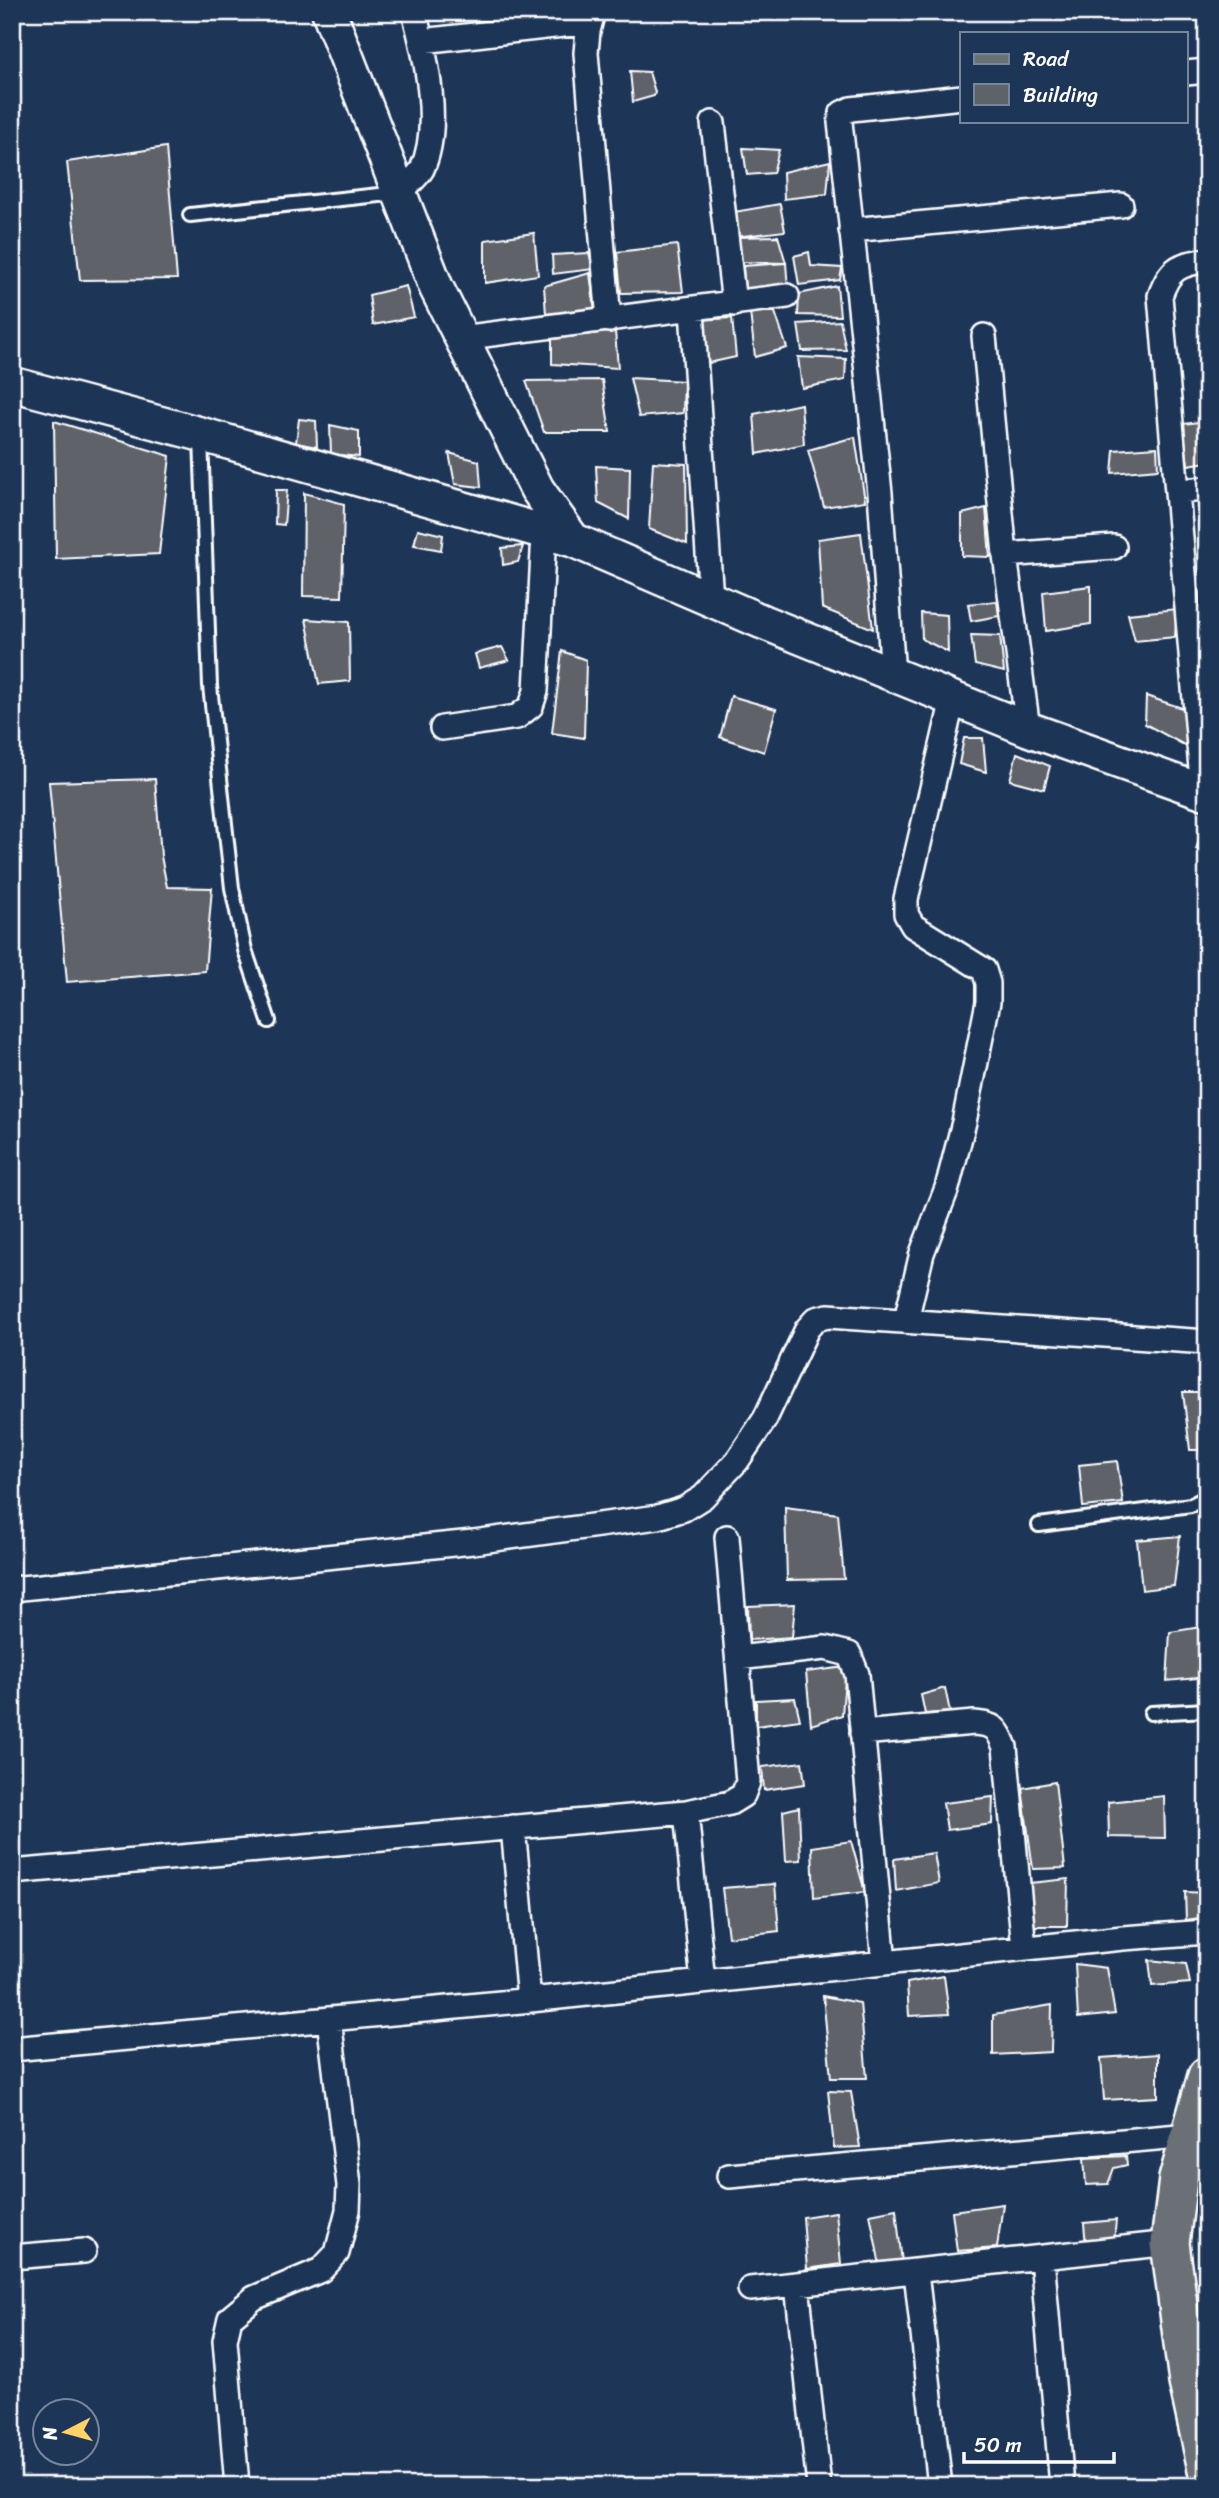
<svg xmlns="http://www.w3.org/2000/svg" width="1219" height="2498" font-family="Sriracha,sans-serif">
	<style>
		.building { fill: #5e6269; stroke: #fff; stroke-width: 2 }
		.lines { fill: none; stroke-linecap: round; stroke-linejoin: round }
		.lane-casing { stroke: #fff; stroke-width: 18 }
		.street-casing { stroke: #fff; stroke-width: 28 }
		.secondary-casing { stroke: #fff; stroke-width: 38 }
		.primary-casing { stroke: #fff; stroke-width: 42 }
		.lane { stroke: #1d3557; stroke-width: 12 }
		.street { stroke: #1d3557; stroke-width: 23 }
		.secondary { stroke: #1d3557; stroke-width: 33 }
		.primary { stroke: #6a7074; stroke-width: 37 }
	</style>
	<rect width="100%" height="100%" fill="#1d3557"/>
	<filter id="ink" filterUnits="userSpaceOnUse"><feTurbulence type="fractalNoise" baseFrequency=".0143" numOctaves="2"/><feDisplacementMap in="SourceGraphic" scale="14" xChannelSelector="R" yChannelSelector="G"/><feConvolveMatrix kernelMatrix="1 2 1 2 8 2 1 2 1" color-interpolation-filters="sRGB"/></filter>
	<g filter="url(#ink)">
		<path class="building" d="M630 71 649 72 655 92 654 96 633 102Z
			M166 147 177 279 80 280 67 162Z
			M743 148 779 150 773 173 747 175Z
			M830 161 827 194 784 199 783 172Z
			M780 204 785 231 735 237 734 212Z
			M534 233 538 275 485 283V240Z
			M778 236 786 263 736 262 735 237Z
			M677 245 683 292 621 293 617 252Z
			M809 252 811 266 842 268 840 280 799 285 794 256Z
			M589 253 594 269 553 274 552 255Z
			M786 263 788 289 745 293 743 266Z
			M590 273 595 312 546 314 544 286Z
			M406 286 414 317 373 325 369 295Z
			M837 286 840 316 798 315 799 294Z
			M750 312H775L787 348 755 357Z
			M732 318 736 357 704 364 699 320Z
			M840 321 846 350 802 351 798 324Z
			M615 331 618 368 552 364V339Z
			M798 357 846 359 845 380 802 388Z
			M630 378 684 381 683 413 639 417Z
			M602 380 610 432H544L526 381Z
			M801 404 804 444 757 454 754 414Z
			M299 419 316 421 317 447 296 443Z
			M54 421 170 456 159 554 56 559Z
			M1207 421V462L1188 465 1183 424Z
			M330 425 359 431V457L331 454Z
			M855 437 865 501 824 507 808 450Z
			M1157 447 1158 469 1112 473 1114 450Z
			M449 453 479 461 481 487 455 484Z
			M653 462 686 464 687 544 649 529Z
			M596 466 630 468 629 519 598 503Z
			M276 490H287L284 525 275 524Z
			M304 493 344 504 342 597 303 596Z
			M986 508 990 557 962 556V514Z
			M418 529 443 535 441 550 414 545Z
			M861 533 873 629 822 608 818 539Z
			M523 546 518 562 503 565 502 548Z
			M1091 586V624L1046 631 1043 592Z
			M997 601 999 616 971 621 968 604Z
			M1177 609 1175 637 1135 641 1128 614Z
			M921 613 947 615 948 652 922 639Z
			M306 619 349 622 350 681 319 684Z
			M971 635 1000 636 1004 672 975 665Z
			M502 647 509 660 479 668 475 654Z
			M562 651 586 660 584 738 552 733Z
			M731 696 776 709 764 752 720 737Z
			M1146 696 1185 709 1186 746 1145 724Z
			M964 738H983L986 772 959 764Z
			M1017 753 1050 766 1044 789 1010 780Z
			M155 779 161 856 167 887 212 888 205 971 67 982 49 782Z
			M1206 821 1207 822V855L1196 849Z
			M1183 1392H1207V1450H1190Z
			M1117 1461 1123 1503 1083 1507 1079 1465Z
			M785 1507 838 1514 844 1579 787 1580Z
			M1180 1536 1174 1586 1142 1590 1137 1540Z
			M795 1604 792 1637 749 1640 748 1606Z
			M1207 1626V1677L1167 1681 1170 1632Z
			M846 1667 842 1715 811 1725 806 1672Z
			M945 1688 950 1712 925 1714 921 1695Z
			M795 1698 800 1720 756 1726V1700Z
			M802 1762 805 1784 764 1790 762 1767Z
			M1055 1782 1065 1868 1033 1869 1022 1788Z
			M1164 1796 1165 1838 1109 1837 1108 1802Z
			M993 1797 992 1824 947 1830 943 1803Z
			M799 1807 801 1860 786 1861 783 1811Z
			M851 1841 865 1892 814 1898 812 1847Z
			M934 1853 939 1883 896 1891 894 1859Z
			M1068 1879 1067 1926H1033L1030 1883Z
			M775 1884 779 1931 728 1937 722 1888Z
			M1185 1892 1207 1893V1917L1186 1920Z
			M1149 1960 1186 1964 1190 1983 1152 1986Z
			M1075 1964 1107 1968 1115 2014 1078 2018Z
			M944 1976 949 2014 909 2016 907 1983Z
			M823 1996 860 2003 867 2078H831Z
			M1052 2005 1051 2052 993 2055V2015Z
			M1158 2054V2097L1104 2100 1101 2058Z
			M828 2091 851 2092 860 2147 834 2148Z
			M1126 2156 1127 2165 1114 2168 1108 2184 1086 2185 1084 2158Z
			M1003 2204 997 2248 957 2251 952 2211Z
			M896 2209 902 2263 880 2266 870 2214Z
			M836 2212 841 2264 807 2269 803 2217Z
			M1116 2220 1114 2242 1086 2246 1084 2223Z"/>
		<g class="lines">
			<g class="lane-casing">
				<path id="lane" d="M190 215 398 193
					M201 438 210 686 232 888 245 950 269 1021
					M1039 1525 1191 1505 1203 1499 1207 1490
					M1151 1713 1207 1710"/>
			</g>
			<g class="street-casing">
				<path id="street" d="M593 12 588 31 586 53 609 320
					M422 41 590 22
					M1186 73 1207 71
					M713 123 734 304
					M399 193C406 186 417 178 422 169 442 126 426 56 414 12
					M851 230 1121 205
					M692 310 711 600
					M984 336 1005 555 1028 729
					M461 338 787 296
					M1177 491 1207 489
					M1005 555 1114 547
					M893 675 880 493 840 122 842 113 851 109 962 97
					M442 728 517 717 531 706 536 691 544 532
					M1203 792 1160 296C1170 268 1178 265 1207 260
					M906 1320 922 1253 947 1188 964 1122 988 1002V983L984 970 913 926 906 914V899L953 699
					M12 1589 473 1542 658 1517 684 1509 703 1497 737 1461 765 1419 807 1329 816 1319 828 1316 1207 1342
					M738 1658 825 1648 849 1654 857 1674 884 1963
					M862 1733 974 1723C996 1725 997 1728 1005 1747L1024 1948
					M686 1812 703 1982
					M513 1827 529 2000
					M12 1872 686 1812 730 1803 743 1795 748 1782 727 1537
					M12 2049 521 2001 1123 1938 1207 1932
					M729 2176 1190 2135
					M12 2257 84 2251
					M1042 2258 1062 2486
					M916 2272 940 2486
					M797 2285 819 2486
					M750 2289 1170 2243
					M237 2486 225 2340 230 2318 254 2298 321 2270 337 2253 348 2210 349 2185 329 2019"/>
			</g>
			<g class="secondary-casing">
				<path id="secondary" d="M329 12 436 287 537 489 573 540 763 622 1028 729 1207 793
					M12 384 200 434 573 540"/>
			</g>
			<g class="primary-casing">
				<path id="primary" d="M1207 2076 1178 2179 1170 2243 1188 2382 1207 2469"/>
			</g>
			<use href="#lane" class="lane"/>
			<use href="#street" class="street"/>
			<use href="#secondary" class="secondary"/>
			<use href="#primary" class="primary"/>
		</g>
	</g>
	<rect width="1219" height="2498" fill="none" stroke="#1d3557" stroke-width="42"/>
	<rect x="21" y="21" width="1177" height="2456" fill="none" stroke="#fff" stroke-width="2.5" filter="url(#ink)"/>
	<rect x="960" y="32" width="228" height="91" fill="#1d3557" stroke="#77869a" stroke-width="2"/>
	<rect x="974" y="54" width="35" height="10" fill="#6a7074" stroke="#77869a" stroke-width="2"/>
	<text x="1023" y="66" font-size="21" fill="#ffffff">Road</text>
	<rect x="974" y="84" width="35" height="21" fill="#5e6269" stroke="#77869a" stroke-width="2"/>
	<text x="1023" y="102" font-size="21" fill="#ffffff">Building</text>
	<g transform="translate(66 2432) rotate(264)"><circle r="33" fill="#1d3557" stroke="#77869a" stroke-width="2"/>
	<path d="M0-5L12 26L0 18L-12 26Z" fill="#ffd166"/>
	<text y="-10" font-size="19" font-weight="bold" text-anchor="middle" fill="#ffffff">N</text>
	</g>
	<path d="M964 2452v10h150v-10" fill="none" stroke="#ffffff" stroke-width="3.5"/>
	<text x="974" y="2452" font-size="21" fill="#ffffff" stroke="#1d3557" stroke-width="5" paint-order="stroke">50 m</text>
</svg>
